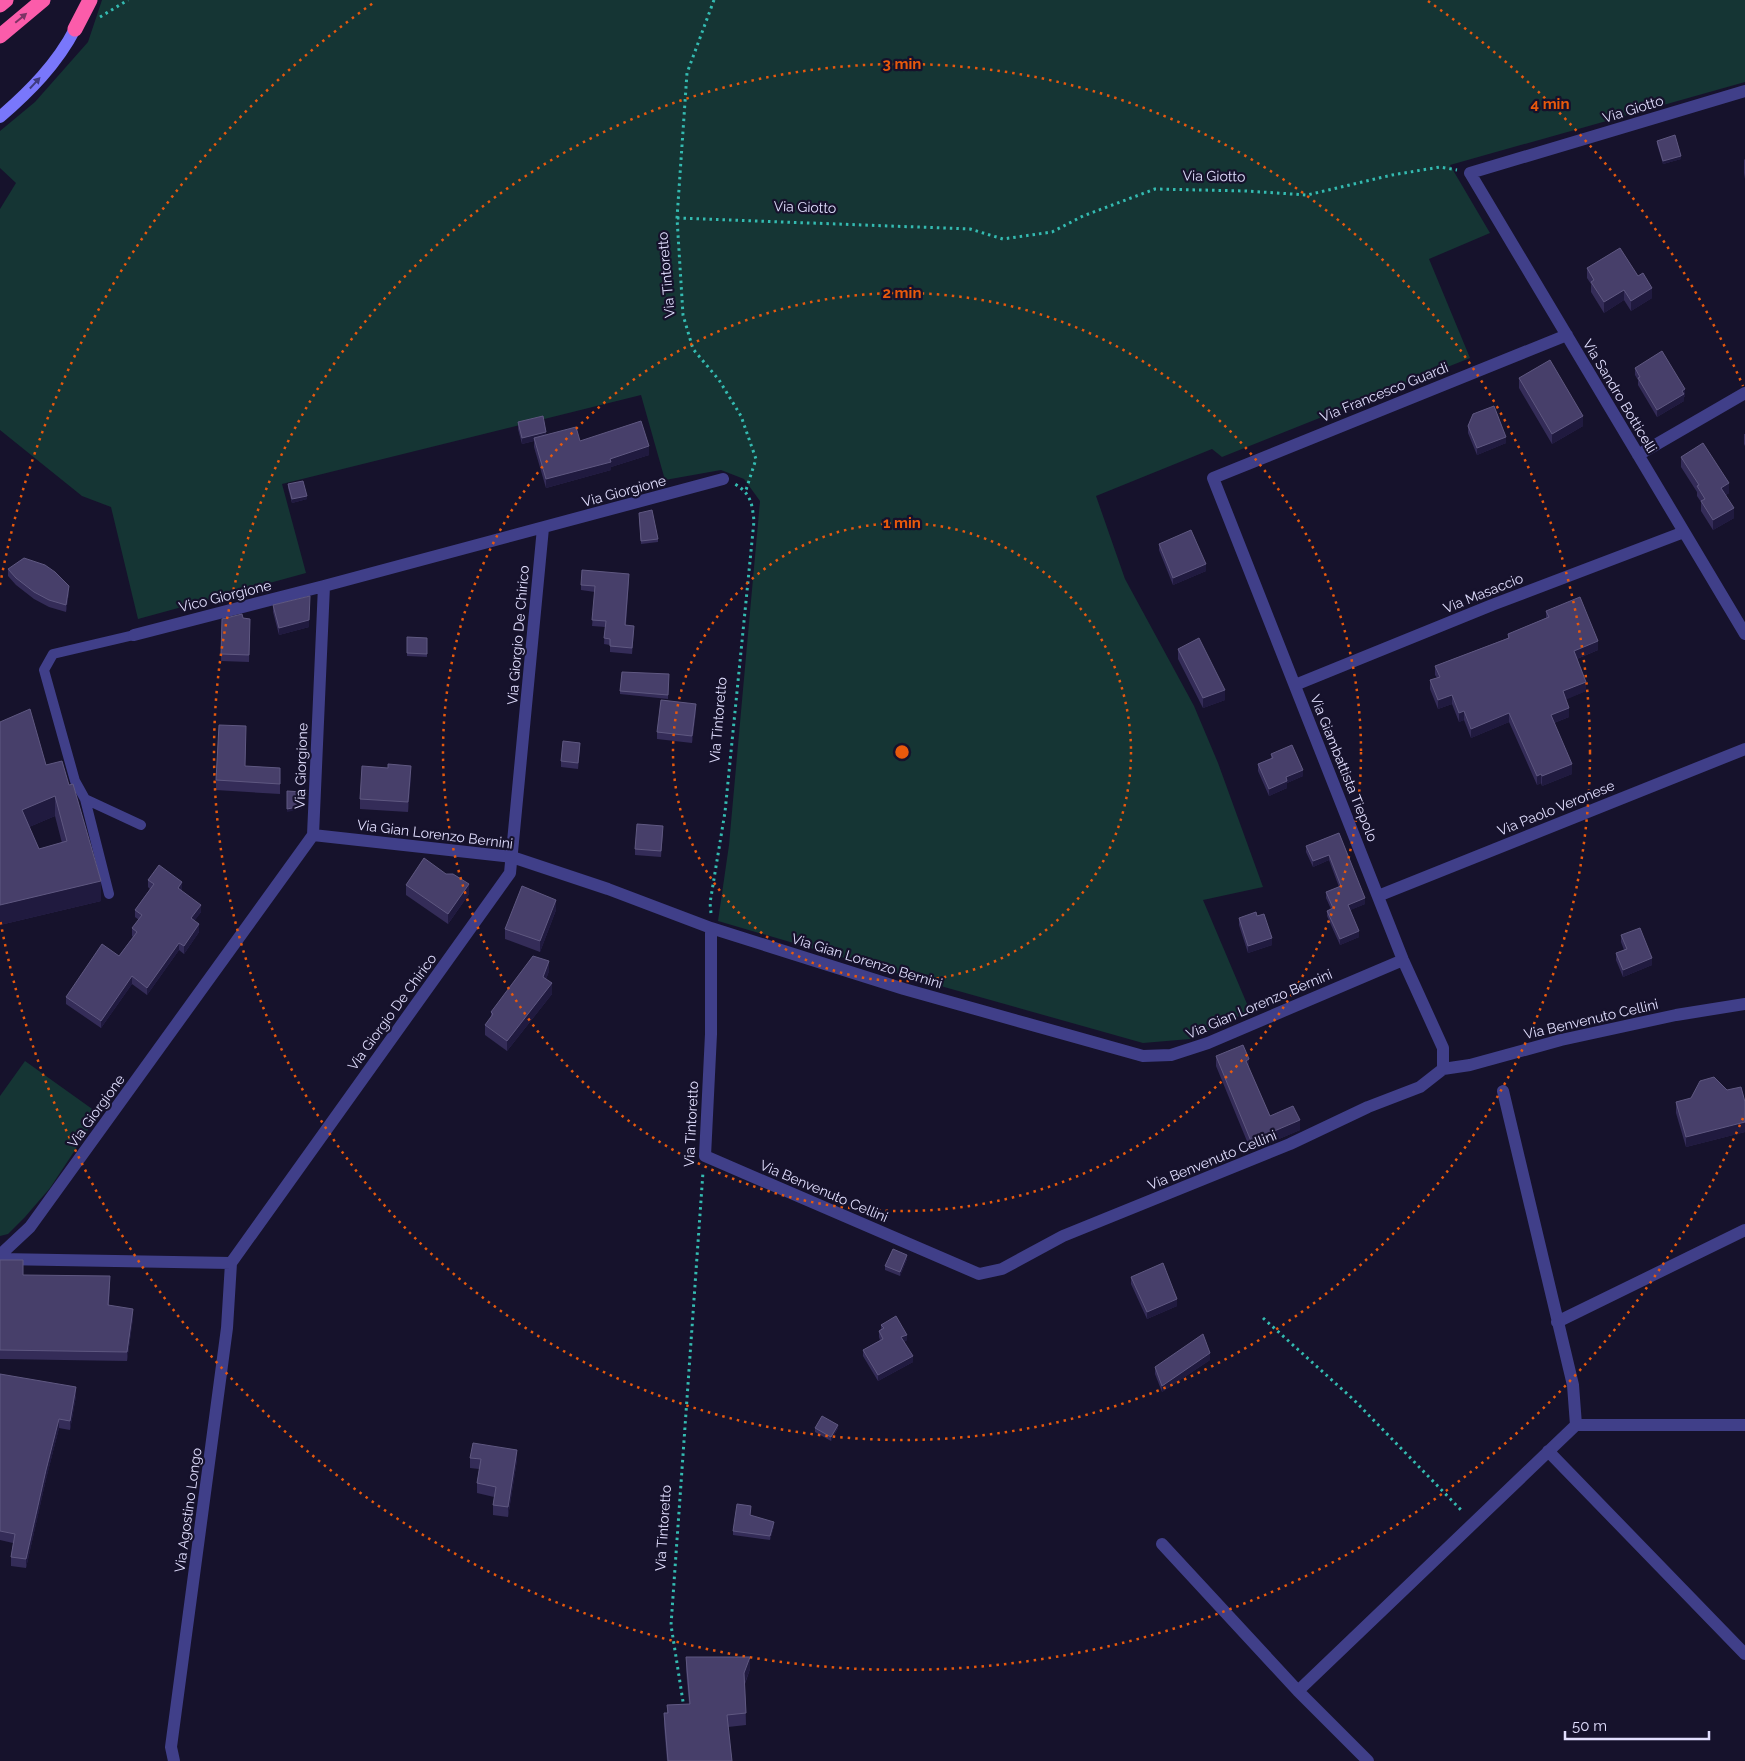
<svg xmlns="http://www.w3.org/2000/svg" width="1745" height="1761" font-family="Raleway,sans-serif">
	<style>
		.green { fill: #153534 }
		.lines { fill: none; stroke-linecap: round; stroke-linejoin: round }
		.path { stroke: #34bbb1; stroke-width: 3; stroke-dasharray: 2.5 4; stroke-linecap: butt }
		.lane { stroke: #403f89; stroke-width: 10 }
		.street { stroke: #403f89; stroke-width: 12 }
		.secondary { stroke: #7977fb; stroke-width: 12 }
		.highway { stroke: #fb5caa; stroke-width: 15 }
		.wall { fill: #342c58; fill-rule: evenodd }
		.shaded-wall { fill: #201a3f }
		.building { fill: #473f6a; stroke: #5f5881; fill-rule: evenodd }
		.oneway { fill: #7d3365 }
		.oneway2 { fill: #3e3a7f }
		.ring { fill: none; stroke: #e8590c; stroke-width: 2.5; stroke-dasharray: 2.5 5 }
		.labels { text-anchor: middle; stroke-width: 4.5; stroke-linejoin: round; paint-order: stroke }
		.street-label { font-size: 14px; fill: #e1defe; stroke: #16122c }
		.centre { fill: #e8590c; stroke: #16122c; stroke-width: 2.5 }
		.ring-label { font-size: 15px; text-anchor: middle; font-weight: bold; fill: #e8590c; stroke: #16122c; stroke-width: 4.5; stroke-linejoin: round; paint-order: stroke }
	</style>
	<rect width="100%" height="100%" fill="#16122c"/>
	<path class="green" d="M102 0H1745V82L1450 165 1490 233 1429 259 1470 358 1222 457 1212 449 1096 496 1125 579 1194 706 1218 763 1263 887 1203 900 1250 1011 1190 1039 1143 1043 930 983 718 921 729 845 760 501 744 479 721 470 665 480 641 395 282 484 306 573 138 619 111 507 82 496 0 430V209L16 183 0 168V131L35 102 88 42Z
		M25 1061 95 1111 87 1132 50 1188 25 1217 8 1234 0 1236V1096Z"/>
	<g class="lines">
		<path class="path" d="M714 0 687 73 677 218 683 315 693 349 719 380 741 416 756 459 746 490
			M100 17 128 0
			M677 218 970 229 1003 239 1052 232 1083 216 1155 189 1246 191 1307 195 1392 175 1440 167 1457 170
			M711 913 710 903 725 812 754 521C752 503 751 494 735 484
			M1263 1318 1354 1400 1463 1512
			M684 1708 671 1625 703 1172"/>
		<path class="lane" d="M134 635 53 654 44 670 75 781 85 799 141 825
			M85 799 109 894"/>
		<path class="street" d="M1745 91 1470 173 1745 634
			M1638 455 1745 393
			M134 635 324 586
			M1295 685 1492 605 1684 532
			M313 835 512 857 608 889 711 928 904 989 1143 1056 1171 1055 1208 1043 1403 960
			M1378 896 1745 749
			M711 928V1034L705 1156 979 1274 1002 1269 1063 1236 1290 1144 1368 1107 1420 1087 1443 1069 1470 1065 1561 1040 1676 1015 1745 1004
			M1443 1069V1048L1403 960 1213 478 1567 335
			M0 1255 30 1227 313 835 324 586 723 479
			M0 1259 231 1263 510 873 543 528
			M1557 1322 1745 1230
			M1576 1425H1745
			M1548 1451 1745 1654
			M1162 1544 1298 1691 1368 1761
			M1298 1691 1576 1425 1573 1385 1503 1091
			M174 1761 171 1747 227 1328 231 1263"/>
		<path class="secondary" d="M0 117C29 92 57 64 75 29"/>
		<path class="highway" d="M0 5 6 0
			M75 29 90 0
			M0 36 43 0"/>
	</g>
	<path class="wall" d="M1657 141 1681 159 1663 164 1657 144Z
		M1745 159V179L1744 173V160Z
		M1587 268 1638 276 1652 298 1631 311 1624 300 1604 313 1591 292V284L1587 278Z
		M1635 368 1685 396 1684 397V401L1657 417 1638 385V380L1635 375Z
		M1519 378 1583 426 1552 444 1519 388Z
		M518 422 546 435 580 441 649 455 611 467V470L546 488 534 447V441L522 444 518 429Z
		M1468 426 1506 443 1477 455 1468 433Z
		M1744 434H1745V446L1744 444Z
		M1681 457 1729 493 1726 495 1734 518 1713 530 1701 511V502L1697 496V492L1681 467Z
		M288 484 307 499 292 503 288 488Z
		M639 517 658 539V542L641 544Z
		M1159 544 1206 571 1173 585 1159 550Z
		M8 569 69 592 66 612 49 607 34 599 16 585 8 576Z
		M629 580 626 625 634 631 632 654 610 652V645L604 644 605 627 592 626 595 592 581 590V585Z
		M273 605 309 627 279 635 273 612Z
		M1546 611 1598 650 1577 659 1586 691 1566 699 1569 717 1554 723 1572 774 1542 786 1541 783 1537 785 1509 722 1471 738 1464 720 1459 722 1452 704 1438 709 1430 689V680L1437 678 1435 675V666L1508 638V634L1546 618Z
		M243 618 250 619 249 662 221 661 222 619Z
		M407 637 427 638V657L407 656Z
		M1178 649 1225 700 1203 708 1178 659Z
		M669 674 668 699 620 694V691Z
		M696 711 692 743 657 739V732Z
		M0 722 46 765 101 901 0 925ZM55 816 62 843 39 849 29 827Z
		M246 736 245 766 280 768V794L216 790V780Z
		M580 749 578 769 561 767V761Z
		M1271 754 1303 776 1287 783V788L1269 796 1258 771V764L1271 758Z
		M411 776 408 812 360 809V799Z
		M663 833 661 857 635 855V849Z
		M1339 833 1365 904 1350 910 1359 937 1340 945 1327 916V911L1331 909 1326 898V892L1339 887 1329 860 1313 867 1306 852V846Z
		M446 874 469 894 448 924 406 895V885Z
		M148 880 182 889 181 890 201 912 194 921 199 932 184 954 179 950 147 995 132 984 101 1028 66 1004V997L119 956 133 937 132 936V928L139 920 135 917V910L150 889 148 887Z
		M556 910 540 952 505 939V929Z
		M1257 916 1272 945 1248 953 1239 925V918Z
		M1621 935 1652 965 1623 977 1616 960V953L1624 950 1621 942Z
		M549 971 546 979 552 994 507 1051 485 1035V1025L491 1017V1012Z
		M1216 1056 1249 1069 1270 1116 1300 1130 1251 1151 1216 1066Z
		M1727 1090 1745 1102V1132L1686 1147 1676 1113V1102Z
		M907 1259 900 1276 885 1270V1266Z
		M0 1260 23 1275 110 1286 109 1305 133 1318 127 1361 0 1359Z
		M1131 1277 1177 1306 1147 1319 1131 1284Z
		M881 1325 907 1340 904 1342 913 1362 878 1381 863 1356V1350L880 1340 879 1337V1331L881 1329Z
		M1210 1360 1162 1392 1155 1374V1367Z
		M0 1374 76 1396 70 1430 59 1428 46 1479 26 1568 11 1566V1557L13 1543 0 1540Z
		M815 1428H838L831 1441 815 1432Z
		M470 1458 517 1460 508 1517 493 1515V1505L494 1497 477 1493V1483L479 1469 470 1468Z
		M751 1509 750 1515 774 1526 770 1540 733 1535V1531Z
		M686 1657 750 1669 745 1684 746 1725 728 1727 732 1761H667L664 1725V1713H667V1705L689 1704 686 1670Z"/>
	<path class="shaded-wall" d="M1681 156V159L1663 164V161Z
		M1652 288V298L1631 311V301Z
		M1624 290V300L1604 313V302Z
		M1685 389V396L1684 397V401L1657 417V410Z
		M1583 416V426L1552 444V434Z
		M546 432V439L534 438V441L522 444V438Z
		M1506 437V443L1477 455V448Z
		M649 446V455L611 467V470L546 488V479Z
		M1729 483V493L1721 498V488Z
		M307 496V499L292 503V499Z
		M1734 508V518L1713 530V520Z
		M1206 564V571L1173 585V578Z
		M69 586V592L66 612V605Z
		M310 596 309 627 279 635V628Z
		M1598 641V650L1574 660V651Z
		M1586 682V691L1563 701V691Z
		M1225 690V700L1203 708V698Z
		M1452 695V704L1438 709V700Z
		M696 704V711L692 743V736Z
		M1569 708V717L1551 724V715Z
		M1464 711V720L1459 722V713Z
		M1509 713V722L1471 738V729Z
		M1572 764V774L1542 786V776Z
		M411 766V776L408 812V802Z
		M1303 770V776L1287 783V788L1269 796V789L1286 777Z
		M1541 774V783L1537 785V776Z
		M55 796V816L22 830V810Z
		M302 806V809L287 812V809Z
		M1329 855V860L1313 867V861Z
		M101 881V901L0 925V905Z
		M182 882V889L178 895V888Z
		M469 884V894L448 924V914Z
		M1365 898V904L1348 911V905Z
		M556 900V910L540 952V941Z
		M201 905V912L191 926V918Z
		M199 924V932L184 954V946Z
		M1359 931V937L1340 945V939Z
		M1272 938V945L1248 953V946Z
		M179 943V950L147 995V988Z
		M1652 958V965L1623 977V970Z
		M549 961V971L543 987V977Z
		M132 976V984L101 1028V1021Z
		M552 983V994L507 1051V1041Z
		M1249 1059V1069L1246 1061Z
		M1300 1120V1130L1251 1151V1141Z
		M1745 1122V1132L1686 1147V1137Z
		M907 1255V1259L900 1276V1272Z
		M1177 1299V1306L1147 1319V1312Z
		M133 1309V1318L127 1361V1352Z
		M907 1335V1340L901 1343V1337Z
		M1210 1353V1360L1162 1392V1386Z
		M913 1356V1362L878 1381V1375Z
		M76 1387V1396L70 1430V1421Z
		M59 1419V1428L46 1479 26 1568V1559L46 1470Z
		M838 1425V1428L831 1441V1437Z
		M517 1450V1460L508 1517V1507Z
		M774 1522V1526L770 1540V1536Z
		M750 1657V1669L744 1685V1673Z"/>
	<path class="building" d="M1675 135 1681 156 1663 161 1657 141Z
		M1620 248 1638 276 1643 273 1652 288 1631 301 1624 290 1604 302 1591 282 1594 280 1587 268Z
		M1662 351 1685 389 1682 391 1684 394 1657 410 1638 378 1640 377 1635 368Z
		M1550 360 1583 416 1552 434 1519 378Z
		M1494 406 1506 437 1477 448 1468 426 1473 414Z
		M543 416 546 432 522 438 518 422Z
		M641 421 649 446 610 459 611 462 546 479 534 438 576 427 580 441Z
		M1703 443 1729 483 1721 488 1734 508 1713 520 1701 501 1705 499 1697 486 1699 485 1681 457Z
		M303 481 307 496 292 499 288 484Z
		M652 510 658 539 641 541 639 513Z
		M1191 530 1206 564 1173 578 1159 544Z
		M24 558 45 565 55 572 69 586 66 605 49 600 34 592 16 578 8 569Z
		M582 570 629 574 625 625 634 626 632 648 610 646V639L604 638 606 621 592 620 595 586 581 585Z
		M310 596 309 620 279 628 273 605Z
		M1580 597 1598 641 1574 651 1586 682 1563 691 1569 708 1551 715 1572 764 1542 776 1541 774 1537 776 1509 713 1471 729 1464 711 1459 713 1452 695 1438 700 1430 680 1440 677 1435 666 1509 638 1508 634 1549 617 1546 611Z
		M242 614 243 618 250 619 249 655 221 654 222 619Z
		M407 637 427 638V654L407 653Z
		M1199 638 1225 690 1203 698 1178 649Z
		M622 672 669 674 668 695 620 691Z
		M661 700 696 704 692 736 657 732Z
		M30 709 46 765 62 761 69 785 73 784 101 881 0 905V722ZM55 796 67 841 39 849 22 810Z
		M219 725 246 726 245 766 280 768V784L216 780Z
		M563 741 580 743 578 763 561 761Z
		M1292 745 1303 770 1286 777 1287 781 1269 789 1258 764 1273 758 1271 754Z
		M388 764 411 766 408 802 360 799 362 766 388 768Z
		M287 791 302 792V806L287 809Z
		M637 824 663 826 661 851 635 849Z
		M1339 833 1365 898 1348 905 1359 931 1340 939 1327 911 1333 908 1326 892 1341 886 1329 855 1313 861 1306 846Z
		M424 858 446 874H453L469 884 448 914 406 885Z
		M159 865 182 882 178 888 201 905 191 918 199 924 184 946 179 943 147 988 132 976 101 1021 66 997 102 944 119 956 137 932 132 928 142 915 135 910 154 884 148 880Z
		M522 886 556 900 540 941 505 929Z
		M1256 912 1257 916 1264 914 1272 938 1248 946 1239 918Z
		M1640 928 1652 958 1623 970 1616 953 1627 949 1621 935Z
		M533 956 549 961 543 977 552 983 507 1041 485 1025 493 1014 491 1012Z
		M1243 1045 1249 1059 1246 1061 1270 1116 1293 1106 1300 1120 1251 1141 1216 1056Z
		M1714 1077 1727 1090 1741 1087 1745 1102V1122L1686 1137 1676 1102 1691 1098 1700 1081Z
		M893 1249 907 1255 900 1272 885 1266Z
		M0 1260H23V1275L110 1276 108 1305 133 1309 127 1352 0 1350Z
		M1163 1263 1177 1299 1147 1312 1131 1277Z
		M896 1316 907 1335 901 1337 913 1356 878 1375 863 1350 883 1339 879 1331 884 1328 881 1325Z
		M1203 1334 1210 1353 1162 1386 1155 1367Z
		M0 1374 76 1387 70 1421 59 1419 46 1470 26 1559 11 1557 15 1534 0 1531Z
		M822 1416 838 1425 831 1437 815 1428Z
		M473 1443 517 1450 508 1507 493 1505 496 1487 477 1483 481 1459 470 1458Z
		M737 1504 751 1506 750 1515 774 1522 770 1536 733 1531Z
		M686 1657H750L744 1673 746 1713 727 1715 732 1761H668L664 1713H668L667 1705 690 1704Z"/>
	<defs><path id="oneway-solid" d="M-6-.8H1V-3.2L6.5 0L1 3.2V.8H-6Z" transform="scale(1.25)"/></defs>
	<use class="oneway" href="#oneway-solid" transform="translate(21 18) rotate(-40)"/>
	<use class="oneway2" href="#oneway-solid" transform="translate(35 83) rotate(-47)"/>
	<g class="ring">
		<circle cx="902" cy="752" r="229"/>
		<circle cx="902" cy="752" r="459"/>
		<circle cx="902" cy="752" r="688"/>
		<path d="M1743 1118A917 917 0 0 1 0 919M0 585A917 917 0 0 1 376 1M1428 1A917 917 0 0 1 1743 386"/>
	</g>
	<g class="labels">
		<g class="street-label">
			<text transform="translate(1633 109) rotate(-17)" y="5">Via Giotto</text>
			<text transform="translate(1214 176) rotate(1)" y="5">Via Giotto</text>
			<text transform="translate(805 207) rotate(2)" y="5">Via Giotto</text>
			<text transform="translate(666 275) rotate(-95)" y="5">Via Tintoretto</text>
			<text transform="translate(1384 392) rotate(-22)" y="5">Via Francesco Guardi</text>
			<text transform="translate(1620 396) rotate(59)" y="5">Via Sandro Botticelli</text>
			<text transform="translate(624 491) rotate(-15)" y="5">Via Giorgione</text>
			<text transform="translate(1483 593) rotate(-22)" y="5">Via Masaccio</text>
			<text transform="translate(225 596) rotate(-14)" y="5">Vico Giorgione</text>
			<text transform="translate(518 635) rotate(-85)" y="5">Via Giorgio De Chirico</text>
			<text transform="translate(718 720) rotate(-85)" y="5">Via Tintoretto</text>
			<text transform="translate(301 766) rotate(-88)" y="5">Via Giorgione</text>
			<text transform="translate(1344 768) rotate(68)" y="5">Via Giambattista Tiepolo</text>
			<text transform="translate(1556 808) rotate(-22)" y="5">Via Paolo Veronese</text>
			<text transform="translate(435 834) rotate(7)" y="5">Via Gian Lorenzo Bernini</text>
			<text transform="translate(867 961) rotate(17)" y="5">Via Gian Lorenzo Bernini</text>
			<text transform="translate(1259 1004) rotate(-23)" y="5">Via Gian Lorenzo Bernini</text>
			<text transform="translate(392 1012) rotate(-54)" y="5">Via Giorgio De Chirico</text>
			<text transform="translate(1591 1019) rotate(-13)" y="5">Via Benvenuto Cellini</text>
			<text transform="translate(96 1111) rotate(-54)" y="5">Via Giorgione</text>
			<text transform="translate(691 1124) rotate(-87)" y="5">Via Tintoretto</text>
			<text transform="translate(1212 1160) rotate(-22)" y="5">Via Benvenuto Cellini</text>
			<text transform="translate(824 1191) rotate(23)" y="5">Via Benvenuto Cellini</text>
			<text transform="translate(188 1510) rotate(-82)" y="5">Via Agostino Longo</text>
			<text transform="translate(663 1528) rotate(-86)" y="5">Via Tintoretto</text>
		</g>
	</g>
	<circle cx="902" cy="752" r="8" class="centre"/>
	<g class="ring-label">
		<text x="902" y="69">3 min</text>
		<text x="1550" y="109">4 min</text>
		<text x="902" y="298">2 min</text>
		<text x="902" y="528">1 min</text>
	</g>
	<path d="M1565 1731v8h144v-8" fill="none" stroke="#e1defe" stroke-width="2.5"/>
	<text x="1572" y="1731" font-size="15" fill="#e1defe" stroke="#16122c" stroke-width="4" paint-order="stroke">50 m</text>
</svg>
